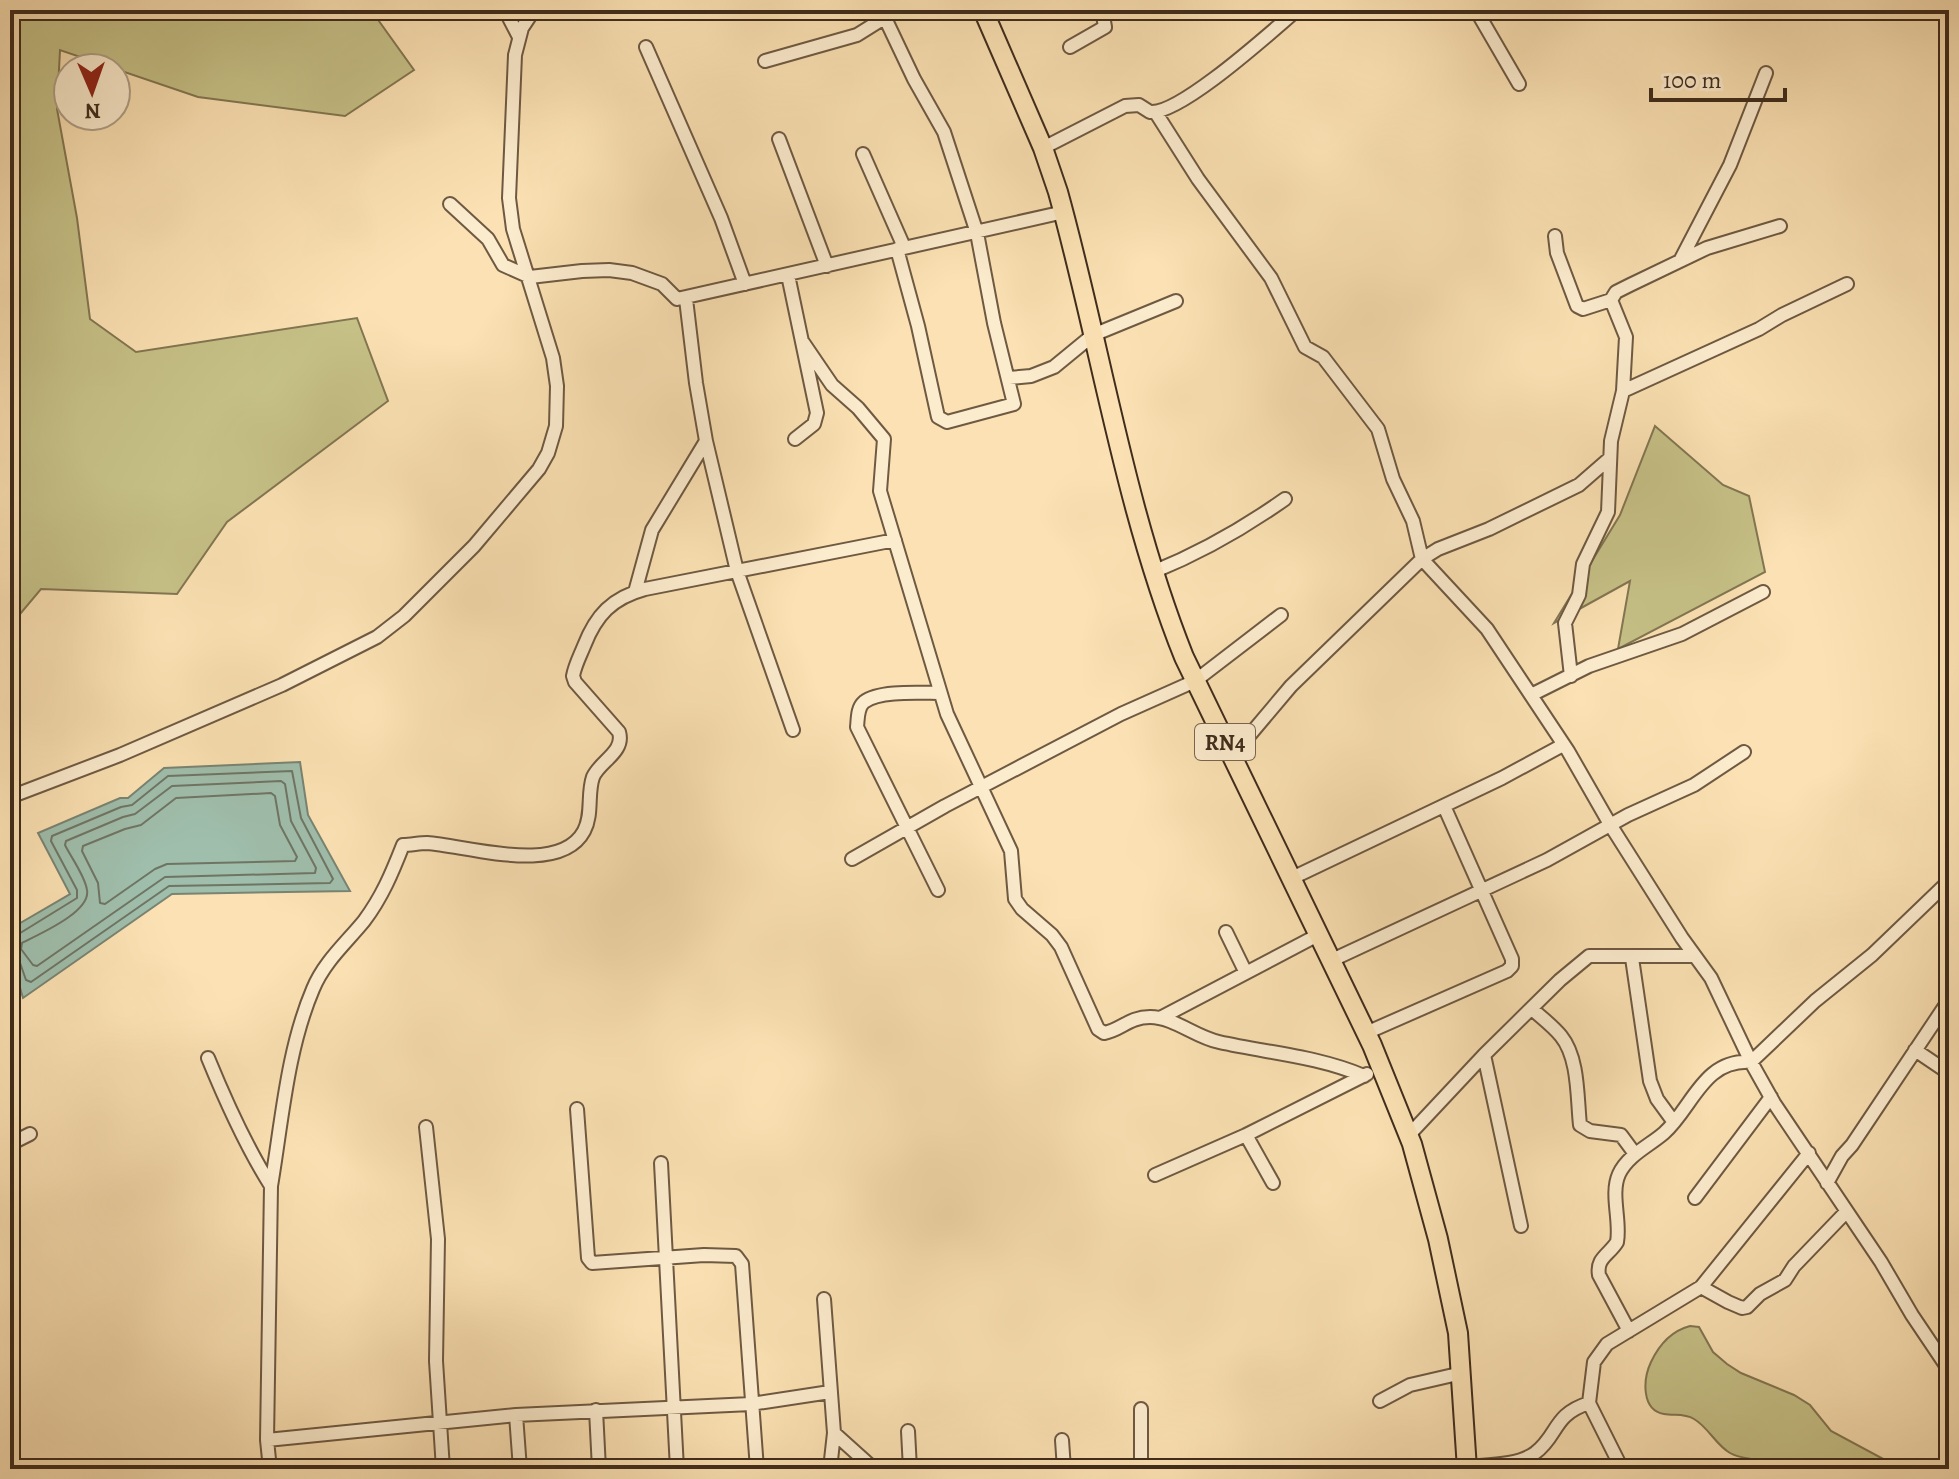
<svg xmlns="http://www.w3.org/2000/svg" width="1959" height="1479" font-family="Alegreya,serif">
	<style>
		.green { fill: #c6c187; stroke: #827652; stroke-width: 2 }
		.water { fill: #9fbeac; stroke: #798472; stroke-width: 2 }
		.lines { fill: none; stroke-linecap: round; stroke-linejoin: round }
		.shore { stroke: #6f7564; stroke-width: 2 }
		.minor-casing { stroke: #6e5942; stroke-width: 16 }
		.highway-casing { stroke: #3f2c1c; stroke-width: 22 }
		.minor { stroke: #fcecce; stroke-width: 12 }
		.highway { stroke: #fbe1b3; stroke-width: 18 }
		.labels { text-anchor: middle; stroke-width: 8; stroke-linejoin: round; paint-order: stroke }
		.shield { fill: #fcecce; stroke: #786651; stroke-width: 2 }
		.shield-label { font-size: 22px; font-weight: bold; fill: #3f2c1c }
	</style>
	<rect width="100%" height="100%" fill="#fbe1b3"/>
	<filter id="stains"><feTurbulence type="fractalNoise" baseFrequency=".0025" numOctaves="4"/><feColorMatrix values="0 0 0 0 .2 0 0 0 0 .09 0 0 0 0 .02 0 0 0 .5 -.17"/></filter>
	<radialGradient id="worn" r=".72"><stop offset=".6" stop-color="#630" stop-opacity="0"/><stop offset="1" stop-color="#630" stop-opacity=".3"/></radialGradient>
	<path class="green" d="M10 10H371L414 70 345 116 198 97 60 50 57 109 77 218 90 319 136 352 357 318 388 401 227 522 177 594 41 589 10 626Z
		M1655 426 1723 485 1749 496 1765 572 1618 649 1630 581 1554 623 1620 515Z
		M1690 1326 1699 1327 1713 1352 1727 1364 1741 1373 1794 1395 1810 1405 1831 1431 1889 1462 1894 1469H1776C1758 1456 1744 1461 1730 1453 1716 1445 1708 1427 1694 1419 1684 1413 1674 1416 1664 1414 1641 1410 1643 1379 1651 1362 1659 1345 1671 1331 1690 1326Z"/>
	<path class="water" d="M300 762 308 815 350 891 172 894 23 998 10 953V929L70 894 38 833 120 798H128L164 768Z"/>
	<g class="lines">
		<path class="shore" d="M281 781 285 784 291 821 316 868 315 873 165 877 37 966 33 965 21 949 22 943C39 934 91 912 87 890 85 876 72 859 65 845L66 841 123 817 135 814 172 786Z
			M271 793 275 796 280 825 297 857 295 861 167 864 155 869 105 904 100 903 98 883 82 851 83 846 125 829 141 825 176 798Z
			M10 936 17 935 77 898V890L51 841 52 836 121 807 132 805 168 776 292 771 301 818 333 879 330 883 169 886 31 982 26 980 19 960 10 957"/>
		<g class="minor-casing">
			<path id="minor" d="M505 10 519 37
				M1476 10 1519 84
				M885 18 914 79 944 132 977 233 994 323 1014 404 947 422 938 417 918 326 897 249
				M646 47 721 218 745 284
				M1070 47 1105 27 1102 10
				M765 61 857 35 897 10
				M1156 113 1198 179 1271 278 1305 347 1323 357 1378 429 1393 479 1413 521 1422 559 1487 629 1568 751 1611 826 1682 938 1711 978 1751 1062 1774 1103 1881 1262 1912 1315 1949 1370
				M779 139 827 266
				M1043 148 1125 106 1139 105 1150 112C1180 115 1271 32 1297 10
				M863 154 904 247
				M450 204 488 239 503 265 530 277 582 271 609 270 632 273 662 284 677 299 1064 212
				M1555 236 1557 253 1577 306 1583 309 1611 300 1616 292 1630 285 1707 248 1780 226
				M1680 261 1730 165 1766 73
				M788 275 817 413 814 424 795 439
				M802 341 832 385 858 408 884 439 880 491 947 714 1011 851 1015 899 1022 909 1052 935 1061 947 1098 1029 1104 1033C1121 1030 1129 1017 1150 1017 1174 1017 1195 1037 1219 1042 1268 1053 1317 1056 1364 1076
				M1009 378 1031 376 1054 367 1093 335 1176 301
				M1623 391 1759 329 1782 315 1847 284
				M706 441 737 571 793 730
				M1153 572C1200 553 1244 528 1285 499
				M635 592 652 530 706 441 696 383 686 299
				M1571 676 1565 623 1579 595 1583 564 1608 512 1611 441 1623 391 1626 337 1611 300
				M1531 695 1589 666 1682 634 1763 592
				M1232 756 1291 686 1422 559 1438 549 1489 529 1579 485 1610 458
				M10 797 120 755 282 685 377 637 404 616 474 546 539 469 548 453 556 426 557 386 553 358 513 229 509 198 515 55 522 28 534 10
				M852 859 945 806 1121 714 1195 681 1281 615
				M1290 879 1502 778 1563 745
				M938 890 857 727C858 719 857 708 864 702 879 690 921 693 940 693
				M1226 932 1245 971
				M1632 958 1650 1081 1657 1099 1673 1121
				M1330 961 1547 860 1628 815 1694 785 1744 752
				M1532 1009C1542 1018 1553 1026 1561 1036 1579 1058 1577 1098 1580 1125L1590 1131 1621 1135 1635 1154
				M1160 1018 1318 935
				M1366 1033 1507 971 1512 966V959L1444 806
				M1915 1050 1949 1073
				M1484 1055 1521 1226
				M208 1058C226 1102 245 1145 271 1186L267 1440 270 1469
				M1751 1062 1815 1001 1872 955 1949 881
				M577 1109 588 1258 592 1263 704 1255 736 1256 742 1264 757 1469
				M426 1127 438 1239 436 1361 443 1469
				M1409 1135 1484 1055 1560 980 1589 956H1695
				M10 1144 30 1134
				M661 1163 677 1469
				M1155 1175 1246 1135
				M1273 1183 1246 1135 1367 1074
				M1827 1183 1842 1156 1852 1145 1949 1000
				M271 1186C282 1121 287 1050 313 989 324 962 346 943 364 921 382 897 392 873 403 845 411 845 419 843 427 843 468 846 560 876 584 831 593 814 587 794 593 777 600 761 625 752 619 732L575 682 573 676C575 665 580 656 584 646 596 615 612 598 645 589L895 540
				M1695 1198 1771 1097
				M1701 1287 1728 1302 1742 1308 1747 1307 1760 1294 1785 1280 1794 1266 1846 1212
				M824 1299 834 1433 874 1469
				M1629 1331 1599 1275C1596 1258 1609 1255 1617 1242 1621 1221 1610 1194 1619 1174 1628 1155 1649 1146 1664 1133 1693 1107 1703 1059 1751 1062
				M1380 1401 1410 1385 1462 1373
				M1589 1403 1622 1469
				M596 1410 599 1469
				M516 1415 520 1469
				M908 1431 910 1469
				M267 1440 516 1415 751 1404 830 1392
				M1062 1440 1064 1469
				M1467 1467C1487 1465 1517 1466 1535 1453 1559 1435 1552 1415 1589 1403L1594 1362 1607 1344 1701 1287 1809 1153
				M830 1469 834 1433
				M1141 1469V1409"/>
		</g>
		<g class="highway-casing">
			<path id="highway" d="M983 10 1043 148 1058 192C1101 347 1124 507 1184 657L1372 1045 1412 1144 1438 1239 1458 1333 1467 1469"/>
		</g>
		<use href="#minor" class="minor"/>
		<use href="#highway" class="highway"/>
	</g>
	<g class="labels">
		<rect class="shield" x="1195" y="724" width="60" height="36" rx="6"/>
		<g class="shield-label">
			<text x="1225" y="750">RN4</text>
		</g>
	</g>
	<rect width="1959" height="1479" fill="none" stroke="#fbe1b3" stroke-width="40"/>
	<rect x="12" y="12" width="1935" height="1455" fill="none" stroke="#3f2c1c" stroke-width="4"/>
	<rect x="20" y="20" width="1919" height="1439" fill="none" stroke="#3f2c1c" stroke-width="2"/>
	<g transform="translate(92 92) rotate(178)"><circle r="38" fill="#fcecce" stroke="#b09f87" stroke-width="2"/>
	<path d="M0-6L14 30L0 20L-14 30Z" fill="#8f2418"/>
	<text y="-12" font-size="22" font-weight="bold" text-anchor="middle" fill="#3f2c1c">N</text>
	</g>
	<path d="M1651 88v12h134v-12" fill="none" stroke="#3f2c1c" stroke-width="4"/>
	<text x="1663" y="88" font-size="24" fill="#3f2c1c" stroke="#fcecce" stroke-width="6" paint-order="stroke">100 m</text>
	<rect width="100%" height="100%" filter="url(#stains)"/>
	<rect width="100%" height="100%" fill="url(#worn)"/>
</svg>
